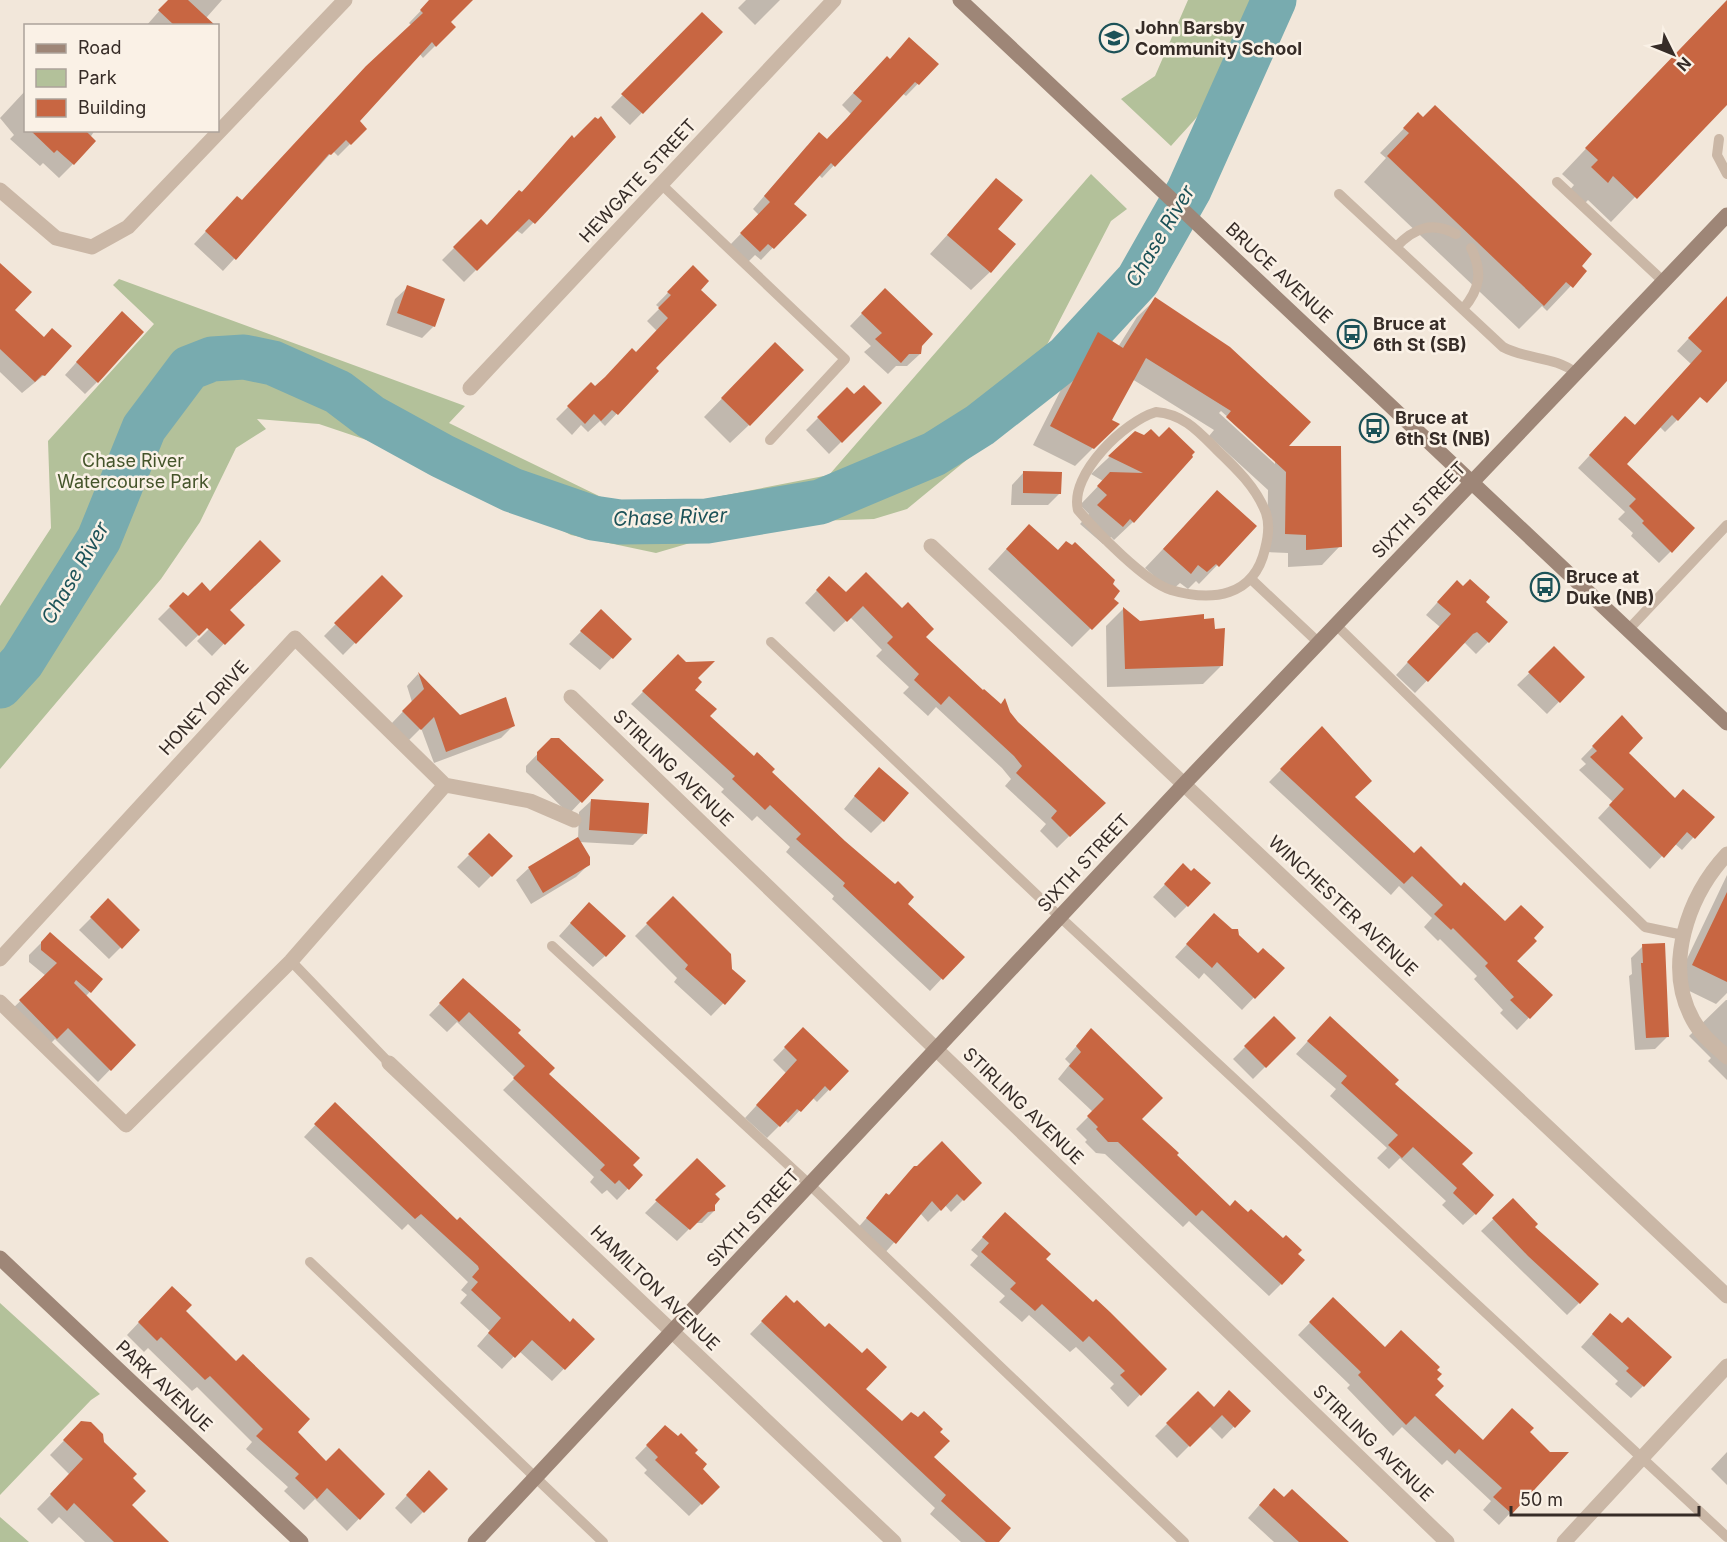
<svg xmlns="http://www.w3.org/2000/svg" width="1727" height="1542" font-family="Inter,sans-serif">
	<style>
		.green { fill: #b3c19a }
		.shadow { fill: #0003; fill-rule: evenodd }
		.lines { fill: none; stroke-linecap: round; stroke-linejoin: round }
		.river { stroke: #78abaf; stroke-width: 45 }
		.building { fill: #c86642 }
		.lane { stroke: #cab7a6; stroke-width: 10 }
		.street { stroke: #cab7a6; stroke-width: 15 }
		.secondary { stroke: #9e8677; stroke-width: 15 }
		.labels { text-anchor: middle; stroke-width: 5; stroke-linejoin: round; paint-order: stroke }
		.poi-label { font-size: 18px; font-weight: bold; fill: #362c27; stroke: #faf1e6; text-anchor: start }
		.street-label { font-size: 18px; fill: #362c27; stroke: #faf1e6 }
		.park-label { font-size: 18px; fill: #44542a; stroke: #faf1e6 }
		.water-label { font-size: 20px; font-style: italic; fill: #1c5258; stroke: #faf1e6 }
	</style>
	<rect width="100%" height="100%" fill="#f2e7da"/>
	<path class="green" d="M1188 0H1266C1255 56 1209 104 1171 146L1121 99 1155 76Z
		M1091 174 1127 209 1111 221 1003 430 907 509 874 519 758 523 656 553 571 535 417 457 319 424 257 419 266 429 236 448 200 522 161 579 0 769V606L51 528 48 441 154 324 113 285 119 279 465 406 449 423 634 513 829 475Z
		M0 1303 100 1394 91 1400 0 1495Z
		M0 1517 29 1542H0Z"/>
	<path class="shadow" d="M169 0H222L199 26H146Z
		M431 0H464L449 22 454 27 423 58 419 53 357 121 365 129 338 156 333 151 223 271 194 244 226 210 242 202 411 25 409 23Z
		M746 0H780L755 25 738 8Z
		M1727 0V101L1611 222 1588 200 1582 206 1568 192 1574 185 1562 174Z
		M702 14 721 32 630 125 611 107Z
		M889 60 937 64 906 96 902 93 822 178 819 175 792 204 804 215 761 260 755 255 747 263 729 246 759 215 753 209 807 146 826 141 851 114 842 105 875 70Z
		M26 90V130H95L73 164 59 178 43 163 40 166 10 139 14 135 0 118Z
		M1418 114 1585 271 1547 311 1542 306 1519 329 1364 182 1386 158 1380 153Z
		M574 140 534 222 522 234 516 230 464 282 442 260 481 221 486 227Z
		M997 180 996 229 990 272 971 290 930 254Z
		M0 265 13 311 44 375 22 393 0 372Z
		M693 267 654 368 657 371 605 426 600 421 588 432 581 425 572 435 556 419 591 384 594 388 635 354 657 331 647 321 660 308 656 305Z
		M408 287 434 326 422 338 386 325 395 299Z
		M1727 297V351L1677 420 1665 432 1659 426 1625 464 1671 551 1659 563 1631 536 1633 533 1618 519 1625 512 1578 468 1613 430 1634 426 1691 364 1677 351Z
		M1156 299 1286 447 1340 546 1322 565 1288 567V553L1267 552 1268 490 1209 436 1214 430 1132 379 1099 442 1075 466 1033 445 1080 352 1099 334 1118 347 1137 317ZM1221 411 1275 460V464L1219 413Z
		M873 302 920 346V354L907 366H896L888 374 864 352 871 346 850 326Z
		M110 325 97 382 85 394 65 375Z
		M775 344 749 425 730 443 704 417Z
		M847 389 854 396 880 403 829 454 806 430Z
		M1135 433 1193 452 1133 522 1114 540 1111 537 1103 544 1080 524 1089 514 1080 505 1103 481 1091 474Z
		M1024 472 1060 493 1048 505H1011L1012 485Z
		M1217 492 1255 526 1199 584 1196 581 1188 589 1180 583 1171 591 1145 568Z
		M1011 544 1058 551 1111 584 1112 599 1116 603 1072 647 988 569Z
		M382 577 401 596 343 655 324 636Z
		M829 578 846 594 924 637 1103 803 1057 848 1040 831 1046 824 1005 786 1011 779 1002 768 936 707 928 716 903 693 909 687 876 656 882 650 850 617 834 632 805 603Z
		M183 594 188 598 228 610 242 625 212 656 197 641 214 624 212 622 186 647 158 619Z
		M1445 594 1483 602 1488 642 1476 654 1465 643 1461 645 1415 693 1396 675 1440 627 1426 615Z
		M1123 609 1139 622 1222 665 1203 684 1107 687 1106 626Z
		M601 611 630 639 600 670 569 644Z
		M1554 649 1583 677 1547 714 1517 685Z
		M678 656 696 678 692 690 708 716 962 957 930 991 832 899 834 896 786 852 790 847 757 816 752 821 721 792 724 789 631 704Z
		M418 674 460 717 513 726 501 738 434 763 421 728 408 741 391 724 412 702 407 686Z
		M1321 729 1353 797 1551 995 1517 1030 1500 1013 1503 1010 1474 979 1477 976 1440 939 1438 941 1424 927 1432 918 1399 886 1391 895 1269 782Z
		M1610 729 1627 753 1675 799 1712 817 1682 850 1674 843 1650 869 1598 818 1613 802 1579 770 1586 764 1581 759Z
		M552 739 601 780 569 814 526 772V766Z
		M867 781 883 821 871 833 844 809Z
		M592 800 645 833 633 845 579 842 589 864 576 877 531 904 516 880 529 868 578 839 579 812Z
		M489 835 511 856 479 888 457 867Z
		M1727 875V993L1716 1004 1675 984Z
		M1171 878 1187 906 1175 918 1153 897Z
		M673 898 730 969 744 982 711 1016 674 982 677 978 635 936Z
		M108 901 138 930 109 959 79 930Z
		M577 916 605 956 593 967 559 936Z
		M1203 927 1237 936 1258 955 1282 968 1242 1010 1204 973 1199 979 1175 957Z
		M50 934 101 980 85 997 134 1045 98 1082 55 1039 44 1050 8 1013 46 976 29 962V955Z
		M1643 946 1667 1037 1655 1049 1635 1050 1629 976 1632 974 1631 958Z
		M463 980 516 1033 546 1075 641 1175 617 1200 607 1190 602 1194 590 1182 594 1177 503 1090 515 1078 457 1022 447 1032 429 1015Z
		M1726 1000H1727V1080L1708 1061 1711 1058 1689 1036Z
		M1274 1018 1294 1038 1253 1079 1233 1059Z
		M803 1029 847 1071 817 1102 812 1097 788 1123 785 1120 767 1138 745 1118 786 1073 773 1060Z
		M1091 1030 1140 1119 1230 1208 1281 1284 1269 1296 1189 1221 1183 1227 1105 1154 1096 1153 1085 1142 1087 1140 1076 1129 1093 1112 1058 1079 1070 1064 1065 1059Z
		M1318 1030 1393 1085 1460 1164 1475 1214 1463 1225 1442 1205 1446 1201 1400 1158 1389 1169 1377 1158 1387 1148 1330 1096 1336 1089 1296 1054Z
		M335 1104 457 1222 570 1324 593 1339 552 1381 519 1351 502 1369 477 1346 490 1331 460 1303 467 1295 461 1290 468 1282 408 1224 402 1230 304 1137Z
		M697 1160 724 1186 714 1196V1211L702 1223H695L677 1241 645 1213Z
		M980 1183 951 1212 945 1205 928 1222 920 1213 883 1255 855 1231 887 1195Z
		M1513 1200 1533 1227 1579 1303 1567 1315 1481 1231Z
		M993 1226 1044 1259 1165 1369 1128 1407 1110 1388 1114 1384 1076 1347 1070 1352 1029 1315 1022 1322 999 1302 1005 1296 970 1265 978 1256 971 1250Z
		M786 1297 864 1389 902 1423 917 1419 932 1457 997 1542H961L930 1514 935 1508 750 1334Z
		M1333 1299 1384 1349 1435 1370 1433 1395 1482 1441 1528 1432 1549 1454 1566 1453 1499 1525 1483 1510 1491 1501 1447 1460 1442 1465 1402 1427 1393 1436 1347 1388 1350 1385 1298 1335Z
		M160 1300 184 1311 326 1463 383 1494 347 1531 315 1499 304 1510 284 1491 288 1487 246 1449 252 1442 197 1387 192 1391 148 1348 144 1352 127 1335Z
		M1599 1327 1643 1386 1631 1398 1615 1384 1618 1381 1581 1347Z
		M1198 1393 1213 1409 1249 1411 1222 1439 1209 1426 1177 1458 1155 1436Z
		M81 1423 102 1443 131 1478 130 1505 169 1542H85L59 1517 52 1524 37 1509 70 1475 50 1455Z
		M665 1427 693 1453 700 1469 718 1487 689 1516 644 1473 647 1470 635 1458Z
		M1727 1452V1485L1711 1469Z
		M429 1472 446 1489 411 1524 395 1508Z
		M1262 1502 1348 1542H1274L1248 1518Z"/>
	<g class="lines">
		<path class="river" d="M0 686 22 662 99 539 144 428 189 368 212 359 244 357 273 363 338 392 371 417 442 456 512 490 593 518 620 522 707 521 820 502 934 454 980 425 1067 357 1138 280 1189 190 1274 0"/>
	</g>
	<path class="building" d="M168 0H188L216 26H175L158 10Z
		M429 0H473L451 22 456 27 436 47 432 42 360 121 367 129 351 145 346 140 331 155 329 154 236 260 205 231 237 196 242 200 366 66 423 13 420 10Z
		M1727 0V105L1637 199 1613 176 1608 183 1591 167 1598 160 1585 148Z
		M702 12 723 32 643 114 621 94Z
		M909 37 939 64 919 85 915 82 835 167 831 163 794 204 807 215 774 249 768 244 760 252 740 233 770 202 764 196 819 132 827 139 847 118 862 101 853 93 887 56 890 59Z
		M1435 105 1592 254 1582 266 1587 271 1573 288 1566 282 1544 306 1387 156 1409 133 1403 128 1418 112 1423 117Z
		M601 116 616 137 535 224 529 219 477 271 453 247 481 219 487 225 519 190 522 192 572 135 574 138 595 117 598 119Z
		M30 130H85L96 141 74 165 57 150 54 153Z
		M996 178 1023 200 998 229 1016 244 991 273 947 235Z
		M0 263 32 292 15 310 44 337 52 328 72 346 45 376 42 375 35 382 0 349Z
		M693 265 709 281 701 290 717 305 656 368 659 371 618 415 612 410 601 421 594 414 585 424 567 406 591 382 595 386 605 377 632 348 636 352 668 318 658 308 671 295 667 292Z
		M407 285 445 299 435 327 397 313Z
		M885 288 933 334 922 346 921 354H909L901 363 875 339 882 333 861 313Z
		M1727 296V381L1707 403 1700 397 1678 421 1672 415 1627 464 1695 528 1672 553 1642 523 1644 521 1629 506 1636 499 1589 455 1625 416 1635 425 1702 351 1688 338Z
		M1155 297 1230 347 1311 422 1289 446H1341L1342 547 1306 550V535L1285 534 1286 472 1226 417 1231 411 1146 358 1112 420 1120 424 1094 449 1050 426 1098 332 1123 348Z
		M122 311 144 332 98 383 76 362Z
		M775 342 804 370 750 426 721 398Z
		M864 385 882 403 842 443 817 417 847 387 854 394Z
		M1169 427 1195 452 1192 455 1193 457 1134 523 1130 519 1123 527 1097 505 1107 495 1097 486 1110 472 1143 473 1108 456 1135 431 1144 435 1151 429 1159 437Z
		M1023 471 1062 472 1061 494 1023 493Z
		M1217 490 1257 526 1219 567 1216 564 1207 572 1198 565 1191 574 1163 549Z
		M1029 524 1058 550 1066 541 1072 545 1075 542 1115 580 1113 584 1120 591 1114 599 1119 603 1092 630 1006 549Z
		M260 540 281 561 230 610 245 625 225 645 207 628 199 636 169 606 183 592 188 596 202 582 210 591Z
		M866 572 902 608 908 602 934 629 926 637 983 690 984 689 1001 704 1005 698 1010 712 1018 722 1106 803 1070 837 1051 818 1057 811 1016 773 1022 766 1014 756 949 696 941 705 914 680 919 674 887 643 893 637 863 606 847 622 816 590 829 576 846 592Z
		M382 575 403 596 356 644 334 623Z
		M1470 579 1490 597 1486 602 1508 622 1489 643 1477 632 1473 634 1428 682 1407 662 1451 614 1437 602 1457 580 1463 586Z
		M1123 607 1140 621 1204 614V619L1214 618 1215 629 1225 628 1223 666 1125 669Z
		M601 609 632 639 613 659 580 631Z
		M1554 646 1585 677 1560 703 1528 672Z
		M678 654 686 662 715 661 698 678 702 682 695 690 717 709 710 716 754 756 757 752 775 769 772 772 845 841 895 884 898 881 914 897 908 904 965 957 943 980 843 886 845 883 796 839 801 834 770 805 765 810 732 779 735 776 642 691Z
		M418 672 460 715 506 697 515 726 446 752 434 717 421 730 402 711 424 689Z
		M1622 715 1643 738 1629 753 1675 798 1683 789 1715 817 1695 839 1687 832 1664 858 1609 805 1624 789 1590 757 1597 751 1592 746Z
		M1322 726 1372 781 1355 797 1414 853 1421 846 1461 886 1464 882 1505 921 1521 905 1544 927 1534 938 1537 941 1517 961 1553 995 1530 1019 1510 1000 1514 997 1485 966 1488 963 1453 928 1451 930 1434 914 1443 905 1412 876 1404 884 1280 769Z
		M551 738H559L604 780 582 803 537 760V752Z
		M879 767 909 793 884 822 854 796Z
		M591 799 649 803 647 834 589 830Z
		M489 833 513 856 492 877 468 854Z
		M578 837 590 857V865L543 893 528 867Z
		M1183 863 1191 871 1194 868 1211 883 1188 907 1164 884Z
		M1727 892V982L1692 965Z
		M673 896 731 954 732 969 746 981 725 1005 685 969 688 965 646 923Z
		M108 898 140 930 122 949 90 917Z
		M589 902 626 936 606 957 570 923Z
		M1214 913 1232 929H1238L1239 935 1258 953 1263 948 1285 968 1255 999 1217 962 1212 968 1186 944Z
		M50 932 103 979 91 993 76 980 74 983 136 1045 111 1071 68 1028 57 1039 19 1000 57 963 41 950V942Z
		M1665 943 1669 1037 1646 1038 1641 963H1643L1642 944Z
		M463 978 521 1030 518 1033 555 1068 549 1074 640 1158 633 1165 643 1175 629 1190 619 1180 615 1184 600 1170 605 1165 513 1078 525 1066 469 1012 459 1022 439 1003Z
		M1274 1016 1296 1038 1266 1068 1244 1046Z
		M1330 1016 1399 1080 1395 1084 1473 1153 1462 1164 1494 1195 1476 1215 1453 1193 1457 1188 1413 1147 1402 1158 1388 1145 1398 1135 1341 1083 1347 1076 1307 1041Z
		M803 1027 849 1071 830 1091 825 1086 801 1112 797 1109 780 1127 756 1105 797 1060 784 1047Z
		M1091 1028 1163 1098 1142 1119 1179 1153 1177 1155 1230 1206 1235 1200 1248 1212 1251 1209 1283 1238 1286 1235 1302 1250 1298 1254 1305 1260 1282 1285 1202 1210 1196 1216 1118 1142H1108L1096 1129 1098 1127 1087 1116 1104 1099 1069 1066 1081 1052 1076 1046Z
		M335 1102 457 1220 460 1217 570 1322 573 1318 595 1339 565 1370 532 1340 515 1358 488 1333 501 1318 471 1290 478 1282 472 1277 479 1269 478 1266 421 1214 415 1219 314 1124Z
		M942 1141 982 1183 964 1201 957 1194 941 1211 932 1201 896 1244 866 1218 886 1193 889 1195 914 1166H917Z
		M697 1158 726 1186 715 1194 720 1199 715 1205V1211L708 1212 690 1230 655 1200Z
		M1513 1198 1538 1224 1535 1227 1599 1284 1580 1304 1528 1256 1492 1218Z
		M1005 1212 1051 1254 1046 1259 1093 1302 1096 1299 1110 1312 1167 1369 1141 1396 1120 1375 1125 1371 1089 1336 1083 1342 1042 1304 1035 1311 1010 1289 1016 1283 981 1252 989 1243 982 1237Z
		M172 1286 192 1305 186 1311 236 1361 243 1354 310 1419 298 1432 326 1461 339 1448 385 1494 360 1520 327 1488 317 1499 295 1478 299 1474 256 1436 263 1429 210 1376 205 1380 161 1337 157 1341 138 1322Z
		M786 1295 794 1303 797 1300 825 1327 829 1323 862 1353 867 1348 887 1367 866 1389 902 1421 911 1412 918 1417 924 1411 943 1429 940 1432 950 1441 934 1457 1011 1528 999 1542H986L941 1501 946 1495 761 1321Z
		M1333 1297 1385 1347 1401 1330 1440 1367 1437 1370 1442 1374 1437 1379 1444 1386 1435 1395 1483 1440 1512 1408 1534 1428 1530 1432 1550 1452H1569L1512 1514 1493 1497 1502 1488 1459 1449 1455 1454 1415 1416 1406 1425 1358 1375 1361 1372 1309 1322Z
		M1610 1313 1622 1323 1628 1317 1672 1357 1644 1387 1626 1371 1629 1368 1592 1334Z
		M1229 1390 1251 1411 1235 1428 1222 1415 1190 1447 1166 1423 1198 1391 1214 1407Z
		M81 1421 91 1422 103 1434 104 1442 137 1474 133 1478 146 1491 132 1505 169 1542H114L74 1503 67 1511 50 1494 83 1459 63 1440Z
		M665 1425 678 1436 681 1433 698 1450 695 1453 707 1464 703 1469 720 1487 702 1505 655 1460 658 1457 646 1445Z
		M429 1470 448 1489 424 1513 406 1495Z
		M1274 1488 1284 1497 1292 1489 1349 1542H1299L1259 1505Z"/>
	<g class="lines">
		<path class="lane" d="M1719 139 1717 155 1727 174
			M1557 182 1663 281
			M661 184 845 359 770 440
			M1339 194 1503 347C1527 360 1555 356 1576 373
			M1396 247C1414 228 1432 221 1456 234
			M1463 309C1480 289 1483 272 1471 248
			M1156 412C1183 414 1198 431 1216 449 1236 468 1256 487 1266 513 1270 525 1268 538 1265 549 1254 597 1212 602 1171 590 1145 582 1096 531 1078 510 1069 474 1125 421 1156 412Z
			M1251 579 1319 643
			M1336 625 1645 927 1683 935
			M1628 630 1727 525
			M771 642 1060 917 1727 1537
			M552 946 810 1185 1184 1542
			M291 961 389 1063
			M310 1262 603 1542"/>
		<path class="street" d="M0 190 56 238 92 247 128 227 345 0
			M470 388 834 0
			M931 546 1727 1296
			M571 697 1447 1542
			M1727 854C1688 896 1663 966 1693 1020 1701 1035 1715 1046 1727 1057
			M0 959 295 638 445 785 530 801 574 820
			M0 1002 126 1125 291 961 445 785
			M389 1063 894 1542
			M1564 1542 1727 1366"/>
		<path class="secondary" d="M960 0 1727 723
			M0 1258 301 1542
			M475 1542 1185 783 1727 215"/>
	</g>
	<defs>
		<g id="school-ring" transform="scale(1.5)"><circle r="9.5" fill="#faf1e6" stroke="#1c5258" stroke-width="1.5"/><path d="M0-5L7-2L0 1L-7-2ZM-4 1L0 2.5L4 1V4Q0 6-4 4Z" fill="#1c5258"/></g>
		<g id="bus-ring" transform="scale(1.5)"><circle r="9.5" fill="#faf1e6" stroke="#1c5258" stroke-width="1.5"/><path d="M-5-6H5V4H4V6H2V4H-2V6H-4V4H-5ZM-3.5-4V0h7V-4ZM-3.5 1.2v1.5H-2V1.2ZM2 1.2v1.5H3.5V1.2Z" fill="#1c5258"/></g>
	</defs>
	<g fill-rule="evenodd">
		<use href="#school-ring" x="1114" y="38"/>
		<use href="#bus-ring" x="1352" y="334"/>
		<use href="#bus-ring" x="1374" y="428"/>
		<use href="#bus-ring" x="1545" y="587"/>
	</g>
	<g class="labels">
		<g class="poi-label">
			<text x="1135" y="34">John Barsby<tspan x="1135" dy="21">Community School</tspan></text>
			<text x="1373" y="330">Bruce at<tspan x="1373" dy="21">6th St (SB)</tspan></text>
			<text x="1395" y="424">Bruce at<tspan x="1395" dy="21">6th St (NB)</tspan></text>
			<text x="1566" y="583">Bruce at<tspan x="1566" dy="21">Duke (NB)</tspan></text>
		</g>
		<g class="street-label">
			<text transform="translate(638 181) rotate(-47)" y="6">HEWGATE STREET</text>
			<text transform="translate(1279 273) rotate(43)" y="6">BRUCE AVENUE</text>
			<text transform="translate(1419 510) rotate(-46)" y="6">SIXTH STREET</text>
			<text transform="translate(204 708) rotate(-47)" y="6">HONEY DRIVE</text>
			<text transform="translate(673 768) rotate(44)" y="6">STIRLING AVENUE</text>
			<text transform="translate(1084 863) rotate(-47)" y="6">SIXTH STREET</text>
			<text transform="translate(1343 906) rotate(43)" y="6">WINCHESTER AVENUE</text>
			<text transform="translate(1023 1106) rotate(44)" y="6">STIRLING AVENUE</text>
			<text transform="translate(753 1218) rotate(-47)" y="6">SIXTH STREET</text>
			<text transform="translate(655 1288) rotate(44)" y="6">HAMILTON AVENUE</text>
			<text transform="translate(164 1386) rotate(43)" y="6">PARK AVENUE</text>
			<text transform="translate(1373 1443) rotate(44)" y="6">STIRLING AVENUE</text>
		</g>
		<g class="park-label">
			<text x="133" y="467">Chase River<tspan x="133" dy="21">Watercourse Park</tspan></text>
		</g>
		<g class="water-label">
			<text transform="translate(1160 236) rotate(-59)" y="7">Chase River</text>
			<text transform="translate(670 517) rotate(-2)" y="7">Chase River</text>
			<text transform="translate(75 573) rotate(-60)" y="7">Chase River</text>
		</g>
	</g>
	<rect x="24" y="24" width="195" height="108" fill="#faf1e6" stroke="#aca29a" stroke-width="1.5"/>
	<rect x="36" y="44" width="30" height="9" fill="#9e8677" stroke="#aca29a" stroke-width="1.5"/>
	<text x="78" y="54" font-size="18" fill="#362c27">Road</text>
	<rect x="36" y="69" width="30" height="18" fill="#b3c19a" stroke="#aca29a" stroke-width="1.5"/>
	<text x="78" y="84" font-size="18" fill="#362c27">Park</text>
	<rect x="36" y="99" width="30" height="18" fill="#c86642" stroke="#aca29a" stroke-width="1.5"/>
	<text x="78" y="114" font-size="18" fill="#362c27">Building</text>
	<g transform="translate(1673 54) rotate(133)" stroke="#faf1e6" stroke-width="4.5" paint-order="stroke">
	<path d="M0-4.5L10 22L0 15L-10 22Z" fill="#362c27"/>
	<text y="-9" font-size="16" font-weight="bold" text-anchor="middle" fill="#362c27">N</text>
	</g>
	<path d="M1511 1506v9h188v-9" fill="none" stroke="#362c27" stroke-width="3"/>
	<text x="1520" y="1506" font-size="18" fill="#362c27" stroke="#faf1e6" stroke-width="4.5" paint-order="stroke">50 m</text>
</svg>
